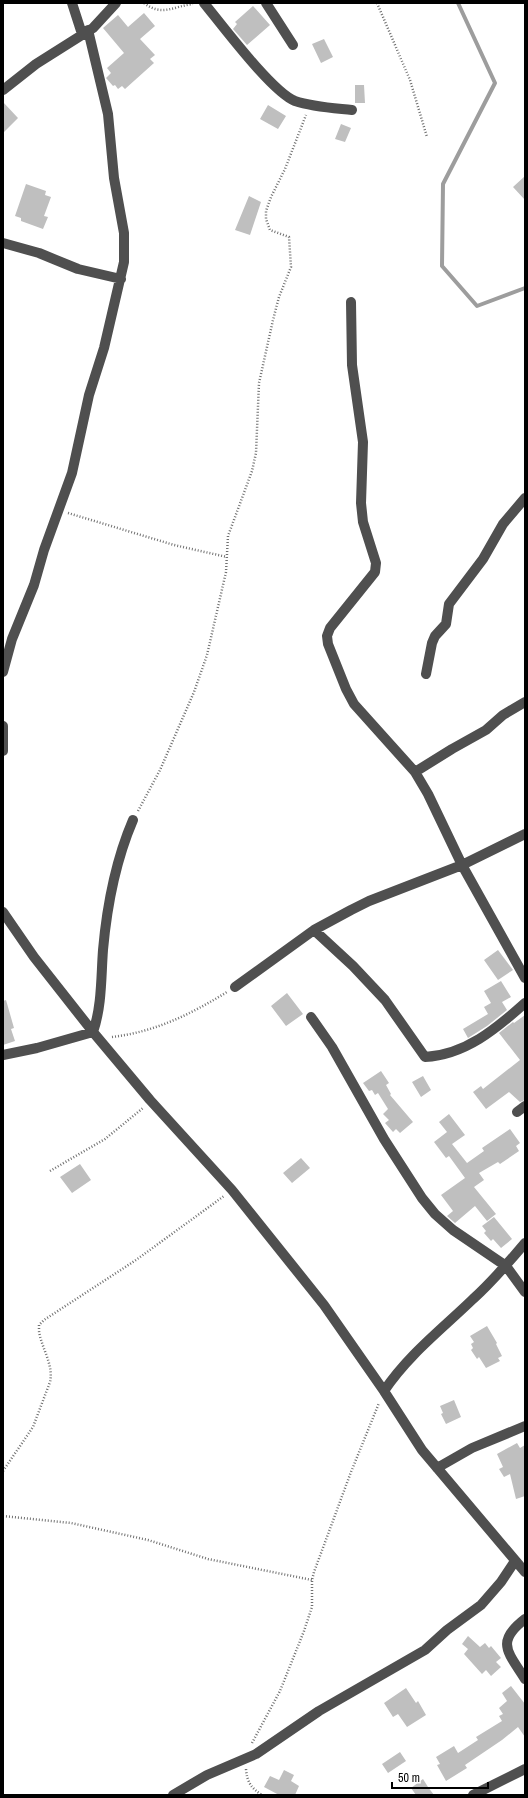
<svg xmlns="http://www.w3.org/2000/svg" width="528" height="1798" font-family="'Archivo Narrow',sans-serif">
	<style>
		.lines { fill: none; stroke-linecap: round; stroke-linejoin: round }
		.stream { stroke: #9d9d9d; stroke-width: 4 }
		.building { fill: #bfbfbf }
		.path { stroke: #717171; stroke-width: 2.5; stroke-dasharray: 1 2; stroke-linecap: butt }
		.minor { stroke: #4f4f4f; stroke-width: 10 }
	</style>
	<rect width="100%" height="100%" fill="#fff"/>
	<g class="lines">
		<path class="stream" d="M458 3 495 83 443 184 442 266 477 306 525 288"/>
	</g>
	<path class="building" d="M253 6 270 25 247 45 233 29 237 24 235 22Z
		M144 13 155 26 140 39 155 55 150 59 154 63 125 89 122 86 118 89 115 85 113 86 106 78 111 73 107 68 124 53 103 28 118 15 128 27Z
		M324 39 333 57 321 63 312 44Z
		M355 85H364L365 103H355Z
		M3 102 18 118 3 133Z
		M268 105 286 116 278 129 260 119Z
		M341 124 351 128 345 142 335 139Z
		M525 176V200L513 187Z
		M26 184 46 191 45 195 51 197 44 216 48 217 43 229 21 221V218L15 216Z
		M249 196 261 202 250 235 235 230Z
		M498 950 513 970 498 980 484 960Z
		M501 981 511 997 502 1002 507 1010 487 1026 468 1038 463 1029 488 1014 484 1007 491 1003 484 991Z
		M287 993 303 1014 286 1026 271 1006Z
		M6 1000 14 1028 11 1029 15 1041 3 1045V1001Z
		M525 1015V1100L520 1102 509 1092 486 1109 473 1092 481 1086 483 1089 520 1060 499 1033 513 1022 514 1023Z
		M381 1071 389 1083 386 1085 391 1094 390 1095 413 1122 400 1133 396 1129 393 1132 385 1123 389 1120 383 1114 388 1109 378 1093 375 1095 372 1090 369 1091 363 1083Z
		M423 1076 431 1090 421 1097 412 1082Z
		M449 1114 465 1135 452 1144 467 1163 484 1151 482 1148 510 1129 520 1143 516 1146 519 1151 500 1164 498 1162 479 1173 484 1180 474 1187 496 1214 487 1221 475 1206 455 1223 447 1216 453 1211 441 1195 465 1178 449 1156 446 1158 434 1142 447 1132 439 1122Z
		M301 1158 310 1168 292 1183 283 1173Z
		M80 1164 91 1180 72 1193 60 1177Z
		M494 1217 512 1239 501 1248 493 1239 491 1241 484 1233 486 1231 482 1226Z
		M487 1326 497 1343 496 1344 502 1356 498 1358 500 1361 486 1368 479 1357 477 1359 471 1350 473 1348 471 1344 474 1342 470 1336Z
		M454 1400 461 1417 446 1424 441 1414 443 1413 440 1406Z
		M517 1443 520 1448 525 1445V1496L516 1499 510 1474 504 1477 499 1469 503 1467 497 1454Z
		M468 1636 480 1647 485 1643 489 1648 491 1646 501 1658 496 1662 501 1667 491 1676 486 1670 482 1674 464 1654 468 1649 462 1644Z
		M511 1686 525 1704V1737L518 1727 502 1740 465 1765 467 1768 446 1781 437 1765 440 1764 436 1757 454 1746 458 1753 478 1740 476 1737 502 1721 499 1716 503 1714 499 1708 507 1701 502 1693Z
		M406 1688 416 1703 418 1701 426 1715 407 1727 398 1714 393 1717 384 1703Z
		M400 1752 406 1761 388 1773 382 1764Z
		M284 1770 294 1775 291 1781 299 1786 295 1795H279L264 1787 270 1776 279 1780Z
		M423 1779 428 1787 434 1795H416L411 1788Z"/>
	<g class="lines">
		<path class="path" d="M144 3C162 17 174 6 193 4
			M377 3 410 80 427 137
			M68 513 174 545 227 557
			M138 811 160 770 194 692 207 655 226 572 228 536 252 471 256 453 259 383 273 320 279 297 291 267 289 237 270 230 266 219V211L271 197 285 169 306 115
			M112 1037C155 1032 191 1014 227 992
			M50 1171 105 1139 143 1108
			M3 1471 33 1427 50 1382C54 1365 41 1347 39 1331V1325L44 1320 136 1260 224 1196
			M3 1516 71 1523 148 1540 208 1559 312 1580
			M252 1743 280 1691 304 1631 312 1607V1580L314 1572 351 1472 379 1403
			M246 1769C247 1782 251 1788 262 1795"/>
		<path class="minor" d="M72 3 82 34
			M204 3C222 25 272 92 295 101 313 107 333 108 352 110
			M266 3 293 45
			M3 90 36 64 93 28 116 3
			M3 243 39 253 78 269 121 279
			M351 302 352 365 363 442 361 503 363 522 376 563 375 572 330 628 327 636 328 644 346 689 354 704 415 772 428 794 462 865 525 978
			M3 672 12 639 34 585 44 550 72 473 89 395 104 348 124 262V233L114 178 108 114 88 30
			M426 674 432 643 435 636 446 624 449 604 483 559 503 524 525 498
			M3 726V751
			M415 772 452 749 486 730 503 715 525 702
			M3 912 34 957 93 1032 150 1100 232 1190 324 1305 384 1391 422 1450 525 1572
			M314 930 353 966 385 1000 425 1057C465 1055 496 1029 525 1003
			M235 987 314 930 351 910 369 901 462 865 525 834
			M311 1017 332 1047 384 1139 422 1198 435 1214 453 1230 506 1266 525 1292
			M3 1055 37 1048 93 1032C102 1006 101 977 103 950 107 905 115 862 133 820
			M517 1112 525 1106
			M384 1391C408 1355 442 1329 473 1299 492 1282 509 1262 525 1243
			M437 1468 472 1448 525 1426
			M525 1619C495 1642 508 1652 525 1679
			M173 1795 207 1775 256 1754 319 1711 425 1650 447 1630 481 1605 501 1582 515 1561
			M473 1795 525 1769"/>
	</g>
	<rect width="528" height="1798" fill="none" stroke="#000000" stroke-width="8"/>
	<path d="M392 1782v6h96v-6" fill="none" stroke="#000000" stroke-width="2"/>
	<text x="398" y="1782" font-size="12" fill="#000000" stroke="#ffffff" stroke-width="3" paint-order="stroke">50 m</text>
</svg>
